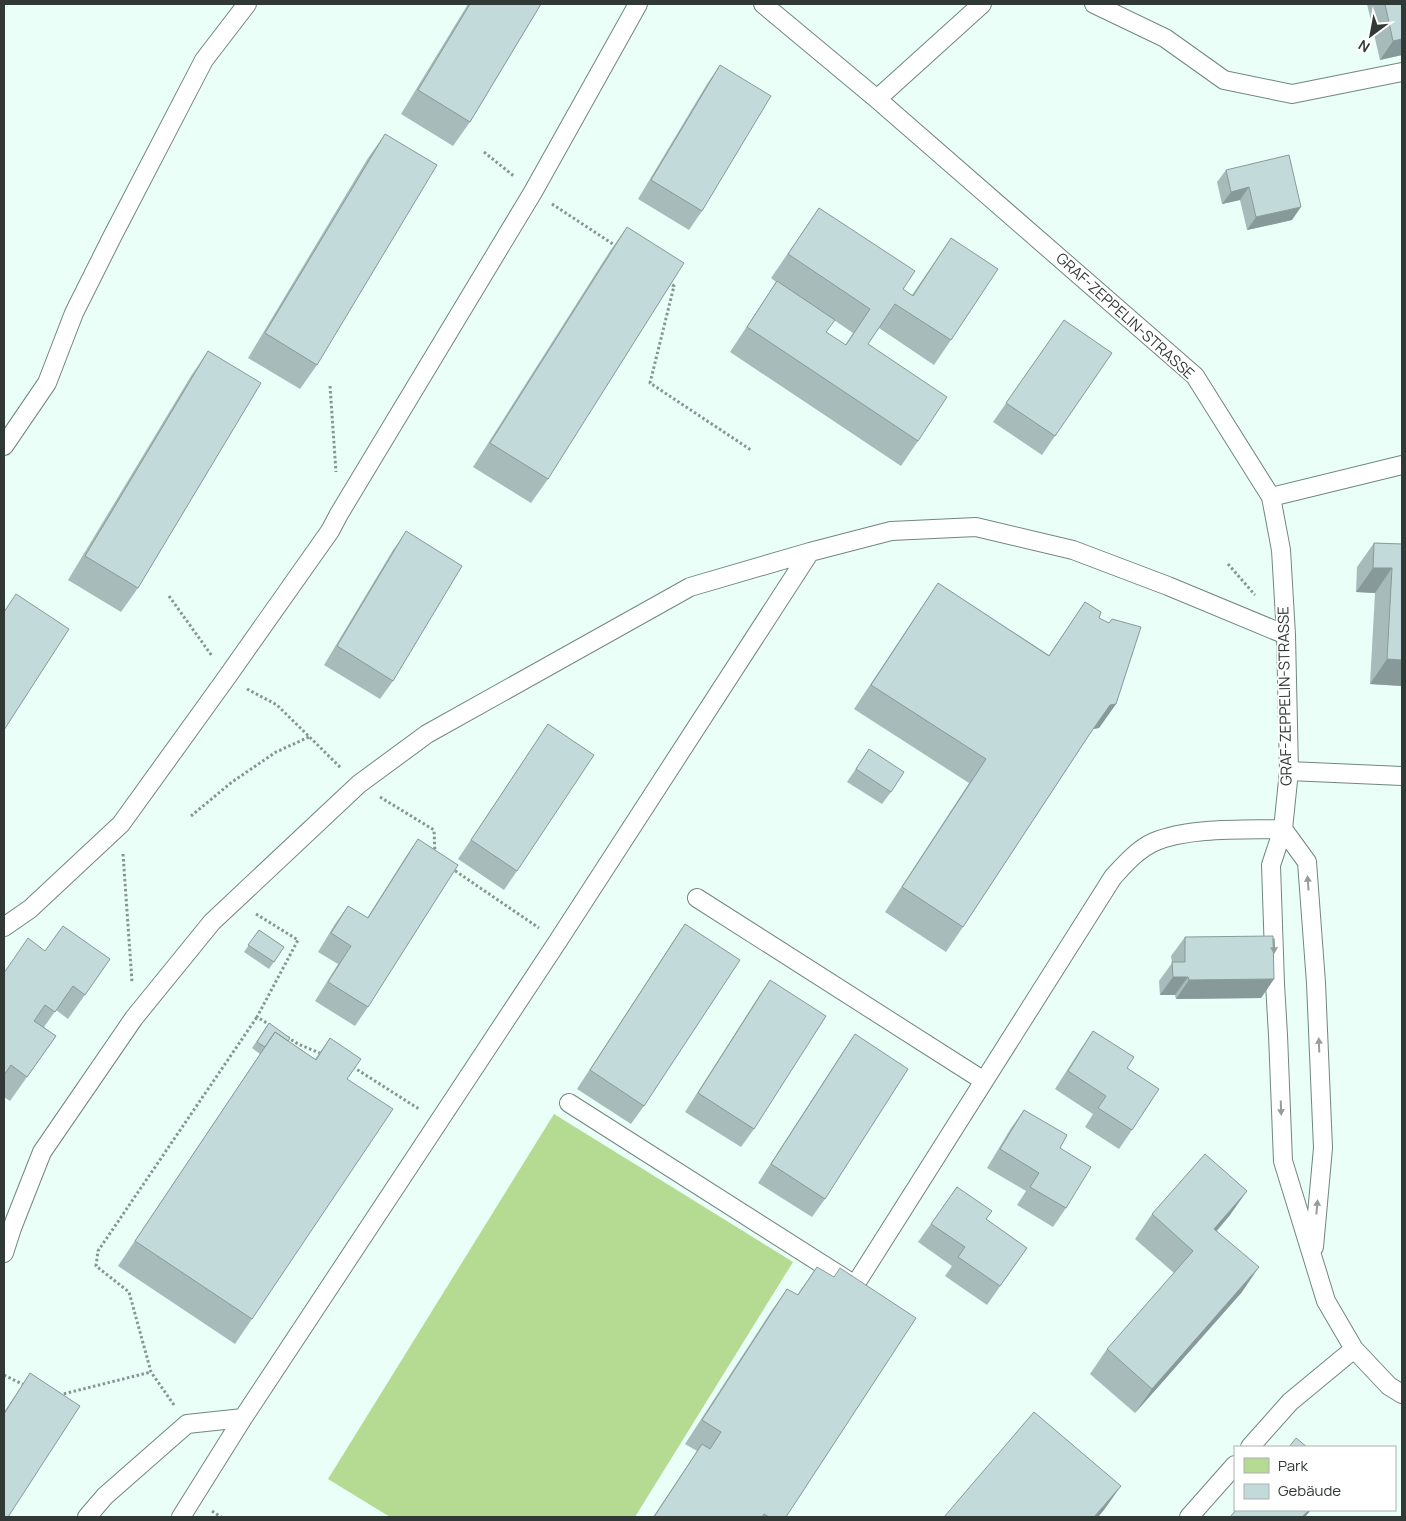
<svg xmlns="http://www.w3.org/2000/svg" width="1406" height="1521" font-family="Manrope,sans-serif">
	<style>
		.green { fill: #b5da92 }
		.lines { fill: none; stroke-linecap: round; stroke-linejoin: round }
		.lane-casing { stroke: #728680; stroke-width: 20 }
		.path { stroke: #879690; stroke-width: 3; stroke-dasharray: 2.5 2.5; stroke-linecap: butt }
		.lane { stroke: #fff; stroke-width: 18 }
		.wall { fill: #a8bbbb; fill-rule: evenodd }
		.shaded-wall { fill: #899 }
		.building { fill: #c3dada; stroke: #899 }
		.oneway { fill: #989c9a }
		.labels { text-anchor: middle; stroke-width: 4; stroke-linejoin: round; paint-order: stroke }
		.street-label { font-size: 15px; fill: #313936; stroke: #fff }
	</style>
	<rect width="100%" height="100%" fill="#e9fff7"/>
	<path class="green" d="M554 1114 793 1262 635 1517H390L328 1479Z"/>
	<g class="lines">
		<g class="lane-casing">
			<path id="lane" d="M763 4 877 99 1195 376 1271 497 1281 550 1286 635 1289 771 1283 829 1271 865 1275 984 1278 1035 1283 1161 1326 1301 1354 1349 1389 1386 1402 1394
				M1094 4 1165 38 1224 80 1292 94 1402 72
				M877 99 982 4
				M4 446 47 383 74 313 112 237 204 60 247 4
				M1271 497 1402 465
				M1289 771 1402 776
				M1283 829 1307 862 1316 983 1323 1148 1314 1247
				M697 898 984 1081
				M4 927 30 909 121 824 227 677 330 531 339 514 533 192 638 4
				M569 1103 855 1285 1113 877C1125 864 1138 849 1154 842 1189 827 1245 830 1283 829
				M4 1253 12 1228 42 1152 134 1018 212 922 359 784 427 734 690 587 810 552 891 531 976 527 1073 550 1168 586 1286 635
				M1250 1447 1290 1402 1354 1349
				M87 1517 105 1496 187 1424 243 1418 558 941 810 552
				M181 1517 243 1418
				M1189 1517 1235 1465"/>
		</g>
		<path class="path" d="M484 152 515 177
			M552 204 616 246
			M668 282 674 286 650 383 751 450
			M330 386 336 472
			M1228 564 1255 595
			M169 596 212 656
			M247 689 277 705 341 768
			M380 797 434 830 435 853
			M191 816 232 782 276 752 309 737
			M123 854 132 982
			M451 868 539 928
			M256 914 298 940 257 1017 270 1025
			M287 1037 298 1044 322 1054
			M353 1067 419 1109
			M4 1375 24 1385
			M59 1395 151 1372
			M174 1405 151 1372 129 1292 96 1266 98 1251 257 1017
			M212 1511 221 1517"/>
		<use href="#lane" class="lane"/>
	</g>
	<path class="wall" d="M468 4H541L470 122 453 146 401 114Z
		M1367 4H1402V55L1380 60Z
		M720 65 702 211 689 230 638 199 707 84Z
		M385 134 317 365 300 389 248 358 368 158Z
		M1226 170 1292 220 1247 230 1240 200 1222 204 1217 182Z
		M819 208 903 289 912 295 951 238V340L934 365 879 328 868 344 918 441 901 466 730 352 776 282 771 278ZM834 320 853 333 845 345 826 332Z
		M627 227 548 479 531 503 473 467 610 251Z
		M1064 320 1055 436 1042 455 993 422Z
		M208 351 138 588 121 612 68 580 191 376Z
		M406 532 393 681 380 699 324 665 393 550Z
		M1374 543 1402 544V686L1370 684 1375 593 1356 592 1357 567Z
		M938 583 1049 655 1085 602 1099 618 1109 623 1112 619 1116 704 1099 728 1093 729 963 927 946 952 885 912 969 783 854 709 921 608Z
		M548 724 517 871 504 890 458 859Z
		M869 749 891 792 882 804 847 782Z
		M418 839 368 1007 355 1026 315 1001 338 964 318 952 335 924 348 906 367 918 405 858Z
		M685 924 644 1106 631 1124 577 1089 672 943Z
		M259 930 284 947 269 969 244 952Z
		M1185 937 1274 979 1261 998 1176 999 1175 995H1160L1159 981 1172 963 1171 956Z
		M45 951 110 959 68 1019 56 1010 44 1027 56 1036 10 1101 4 1097V973Z
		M770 980 754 1129 741 1147 685 1112 757 999Z
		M269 1023 288 1041 315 1059 330 1038 347 1079 252 1319 235 1344 118 1266 260 1054 252 1048Z
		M1093 1031 1127 1068 1132 1130 1119 1149 1085 1127 1093 1114 1055 1089 1080 1050Z
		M855 1034 825 1199 812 1217 758 1183 842 1053Z
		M1024 1110 1060 1148 1066 1208 1053 1227 1017 1205 1026 1191 987 1168 1011 1128Z
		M957 1187 986 1219 1027 1248 987 1305 945 1276 952 1266 918 1242Z
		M1152 1214 1230 1215 1217 1231 1242 1292 1135 1413 1090 1374 1107 1349 1174 1273 1135 1239Z
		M817 1267 786 1517H653L697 1451 685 1444 770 1313 787 1289 797 1295Z
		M30 1373 4 1517V1412Z"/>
	<path class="shaded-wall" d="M1402 39V55L1380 60 1393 41Z
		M1249 187 1240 200 1222 204 1231 192Z
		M1301 207 1292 220 1247 230 1256 217Z
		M1373 568H1392L1375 593 1356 592Z
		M1387 659 1402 660V686L1370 684Z
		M1116 704 1099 728 1093 729 1110 705Z
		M1173 977H1188L1175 995H1160Z
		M1274 979 1261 998 1176 999 1189 980Z
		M1247 1191 1230 1215 1197 1253 1214 1229Z
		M1259 1267 1242 1292 1135 1413 1152 1389Z
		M1121 1486 1104 1510 1098 1517H1094Z
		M1309 1510H1311L1305 1517H1302Z"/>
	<path class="building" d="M470 4H541L470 122 418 90Z
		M1385 4H1402V39L1393 41Z
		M720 65 771 96 702 211 651 180Z
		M385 134 437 165 317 365 265 333Z
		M1289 155 1301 207 1256 217 1249 187 1231 192 1226 170Z
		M819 208 915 271 903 289 913 296 951 238 998 269 951 340 895 304 868 344 947 397 918 441 747 327 777 281 835 320 826 332 846 345 870 309 788 254Z
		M627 227 684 263 548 479 490 443Z
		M1064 320 1112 353 1055 436 1006 403Z
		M208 351 261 383 138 588 85 556Z
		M406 531 462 566 393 681 337 646Z
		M1374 543 1402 544V660L1387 659 1392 568H1373Z
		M938 583 1049 656 1085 602 1101 612 1099 618 1109 623 1112 619 1141 627 1116 704 1110 705 1089 735 963 927 902 887 986 759 871 685Z
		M16 594 69 629 4 730V612Z
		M548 724 594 755 517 871 471 840Z
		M869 749 904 772 891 792 856 769Z
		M418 839 458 865 368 1007 328 982 351 946 331 933 348 906 368 918Z
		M685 924 740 960 644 1106 590 1070Z
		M63 926 110 959 85 995 73 986 55 1012 45 1005 34 1021 56 1036 27 1077 11 1065 4 1075V973L28 938 45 951Z
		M259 930 284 947 274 962 248 945Z
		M1273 936 1274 979 1189 980 1188 977H1173L1172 962H1185V937Z
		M770 980 826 1016 754 1129 698 1093Z
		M269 1023 290 1038 288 1041 275 1032 265 1047 257 1042Z
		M1093 1031 1134 1057 1127 1068 1159 1089 1132 1130 1098 1108 1106 1096 1068 1071Z
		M275 1032 316 1060 330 1038 361 1059 347 1079 393 1109 252 1319 135 1241Z
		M855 1034 908 1069 825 1199 771 1164Z
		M1024 1110 1067 1135 1060 1148 1091 1167 1066 1208 1030 1187 1039 1173 1000 1149Z
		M1205 1154 1247 1191 1214 1229 1259 1267 1152 1389 1107 1349 1193 1251 1152 1214Z
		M957 1187 992 1211 986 1219 1027 1248 1000 1286 958 1257 965 1247 931 1224Z
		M817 1267 834 1277 840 1268 916 1318 786 1517H769L764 1514 762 1517H654L702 1444 710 1449 721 1432 702 1420 787 1289 798 1295Z
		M30 1373 80 1406 8 1517H4V1414Z
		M1034 1412 1121 1486 1094 1517H944Z
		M1296 1438 1307 1447H1289Z
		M1236 1510H1309L1302 1517H1230Z"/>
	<defs><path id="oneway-solid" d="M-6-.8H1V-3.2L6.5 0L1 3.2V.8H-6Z" transform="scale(1.25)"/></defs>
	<g class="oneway">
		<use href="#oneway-solid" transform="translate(1308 883) rotate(-94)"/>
		<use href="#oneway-solid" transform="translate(1274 946) rotate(88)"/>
		<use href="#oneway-solid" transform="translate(1319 1045) rotate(-92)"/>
		<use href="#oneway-solid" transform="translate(1281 1108) rotate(88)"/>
		<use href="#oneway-solid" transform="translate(1317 1207) rotate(-85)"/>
	</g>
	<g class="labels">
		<g class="street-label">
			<text transform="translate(1125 316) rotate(42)" y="5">GRAF-ZEPPELIN-STRASSE</text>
			<text transform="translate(1285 696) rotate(-91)" y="5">GRAF-ZEPPELIN-STRASSE</text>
		</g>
	</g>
	<rect width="1406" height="1521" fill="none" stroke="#313936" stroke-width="10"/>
	<rect x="1234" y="1446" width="162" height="65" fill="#ffffff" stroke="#adb0af"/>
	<rect x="1244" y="1458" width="25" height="15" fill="#b5da92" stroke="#adb0af"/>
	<text x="1278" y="1471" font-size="15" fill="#313936">Park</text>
	<rect x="1244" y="1484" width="25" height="15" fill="#c3dada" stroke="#adb0af"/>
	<text x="1278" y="1496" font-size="15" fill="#313936">Gebäude</text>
	<g transform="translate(1371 35) rotate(212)" stroke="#ffffff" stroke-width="4" paint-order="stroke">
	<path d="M0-4L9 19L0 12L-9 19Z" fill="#313936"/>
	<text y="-8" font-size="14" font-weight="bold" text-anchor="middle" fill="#313936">N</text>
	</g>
</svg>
